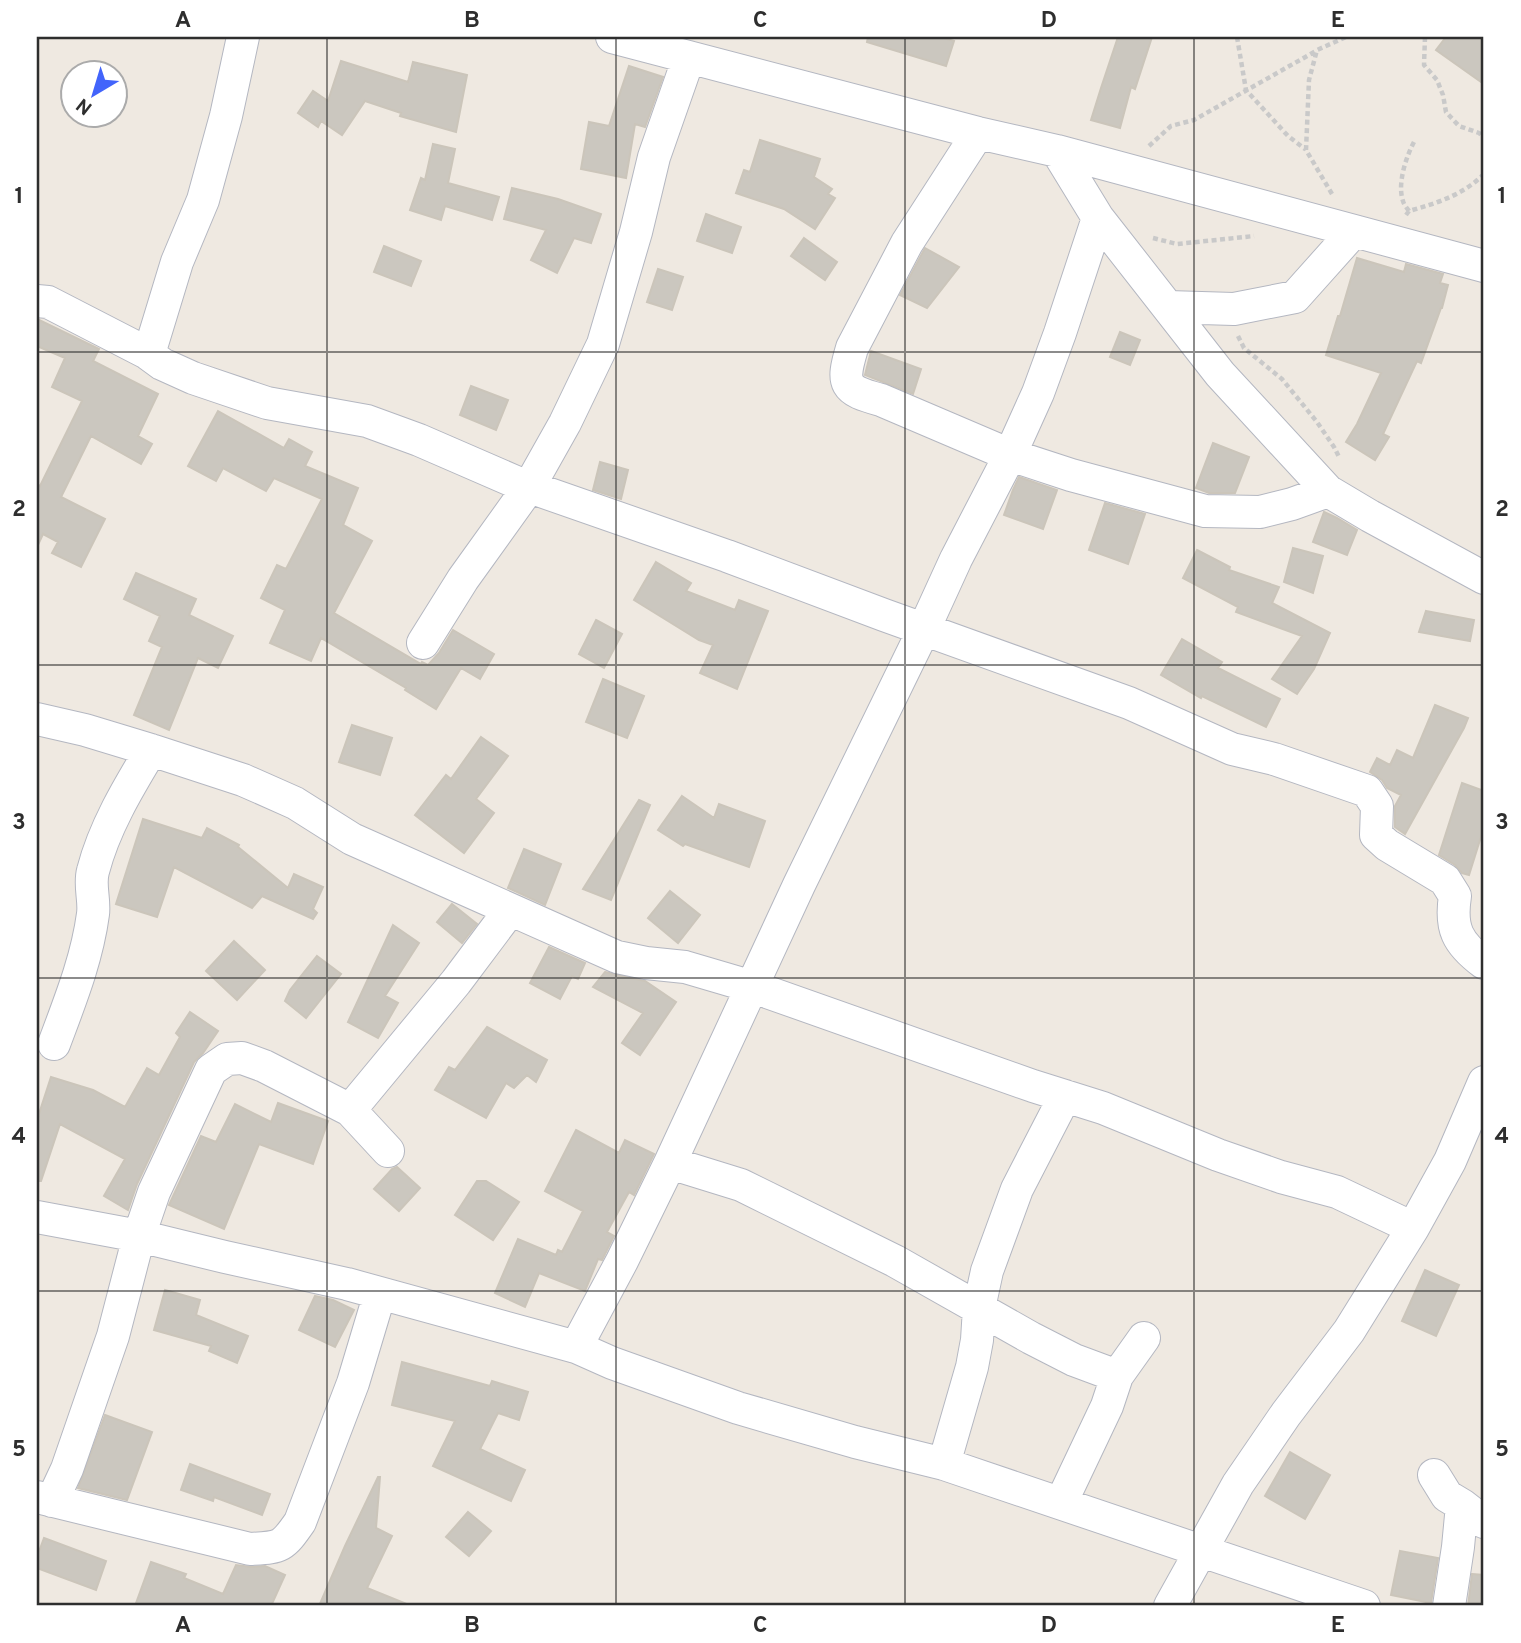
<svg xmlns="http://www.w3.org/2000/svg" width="1521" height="1643" font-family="Overpass,sans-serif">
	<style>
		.building { fill: #cbc7bf; stroke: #cbc5ba; stroke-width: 2 }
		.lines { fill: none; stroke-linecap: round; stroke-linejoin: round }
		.street-casing { stroke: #b4b7c1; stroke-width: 34 }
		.path { stroke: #c9c9c9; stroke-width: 4.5; stroke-dasharray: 5 3.5; stroke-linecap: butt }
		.street { stroke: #fff; stroke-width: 32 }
		.grid { fill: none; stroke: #2e2e2e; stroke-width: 2; stroke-opacity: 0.55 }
		.neatline { fill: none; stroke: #2e2e2e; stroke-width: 2.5 }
		.grid-label { font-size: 23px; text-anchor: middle; font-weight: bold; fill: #2e2e2e }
	</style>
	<rect width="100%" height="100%" fill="#efe9e1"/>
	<path class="building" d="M868 37H940L954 41 946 66 867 42Z
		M1118 37H1152L1135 89 1131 87 1120 128 1091 120 1101 88Z
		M1446 37H1484V84L1436 50Z
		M341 61 408 82 413 62 467 75 456 132 400 116 401 113 365 101 342 135 321 121 318 127 298 113 313 91 328 101Z
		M629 66 663 77 645 127 635 124 626 178 581 169 589 122 609 126Z
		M760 140 820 159 814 177 832 189 828 194 835 198 815 229 784 209 736 193 744 170 750 172Z
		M433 144 455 149 448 183 499 197 492 220 445 206 441 220 410 210 421 178 425 180Z
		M512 188 558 199 601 214 591 243 574 238 557 273 531 260 546 230 504 219Z
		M706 214 741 227 732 253 697 241Z
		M804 238 837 262 825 280 791 256Z
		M384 246 421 261 411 286 374 272Z
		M925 248 959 267 927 308 900 295Z
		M1357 258 1404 272 1406 264 1443 274 1440 283 1448 285 1442 308H1441L1421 363 1417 361 1383 434 1389 437 1375 460 1346 442 1357 424 1381 373 1326 355 1338 316H1340Z
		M658 269 683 277 672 310 647 302Z
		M37 319 99 349 93 361 158 394 138 436 152 444 141 464 91 436 61 497 105 519 81 567 52 553 58 542 43 534 37 547V484L40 486 82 401 52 387 65 358 37 346Z
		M1120 332 1140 340 1130 365 1110 357Z
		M871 351 921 369 913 394 865 375Z
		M471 386 508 400 496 430 460 415Z
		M218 411 284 448 289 439 312 452 305 466 358 488 343 525 372 541 334 613 421 664 422 662 428 665 439 653 453 630 494 654 480 679 461 668 436 709 405 690 406 688 321 638 311 661 270 643 285 610 261 598 277 565 286 569 322 499 274 478 266 491 223 468 216 481 188 466Z
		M1213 443 1249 457 1235 493H1209L1196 488Z
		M600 462 628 470 621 499 593 490Z
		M1019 477 1057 490 1043 529 1004 515 1013 490Z
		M1105 503 1145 514 1128 564 1089 550Z
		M1324 512 1337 518 1357 530 1347 555 1313 542Z
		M1293 548 1323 556 1313 593 1284 582Z
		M1197 550 1230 567 1229 570 1279 587 1272 603 1330 633 1314 669 1297 694 1272 679 1302 636 1236 612 1238 607 1183 578Z
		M656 562 691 583 686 591 735 610 739 600 768 611 737 689 700 673 713 645 699 640 634 600Z
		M136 573 196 599 189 615 233 636 218 668 198 658 169 730 134 715 162 647 149 641 160 616 124 599Z
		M1426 611 1474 620 1470 641 1419 632Z
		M596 620 622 634 604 668 579 654Z
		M1182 639 1222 662 1218 668 1280 699 1266 727 1202 696 1201 698 1161 675Z
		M603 679 644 696 627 738 586 722Z
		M1435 705 1468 718 1464 728 1405 834 1395 827V806L1401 795 1387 788 1382 780 1370 772 1377 758 1390 765 1397 750 1413 758Z
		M352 725 392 738 380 775 339 762Z
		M481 737 508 756 476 799 494 813 464 853 415 815 446 775 451 779Z
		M1462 783 1484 791V827L1469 875 1462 873 1455 865 1439 855Z
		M682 796 714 818 719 804 765 821 749 867 685 844 683 846 658 830Z
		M639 800 650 805 611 900 583 889Z
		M143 819 202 838 207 828 239 845 238 847 288 888 294 874 323 887 313 909 317 913 313 919 262 896 252 908 174 867 157 917 116 904Z
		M524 849 561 864 545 905 508 888Z
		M670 891 700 915 678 943 648 918Z
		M452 904 477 924 462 943 437 922Z
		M393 925 419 943 385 996 398 1003 378 1038 348 1022Z
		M234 941 265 970 237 1000 206 971Z
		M549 947 585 963 578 979 572 976 560 999 530 983Z
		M317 956 341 974 306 1018 285 1001 290 990Z
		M605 972 645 981 676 1002 640 1055 622 1043 643 1013 593 987Z
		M190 1012 218 1031 203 1053 194 1062 137 1184 128 1210 104 1196 125 1159 60 1124 41 1181H37V1120L51 1077 93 1090 125 1107 147 1068 159 1075 180 1037 176 1033Z
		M487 1027 547 1060 536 1082 527 1075 514 1088 506 1083 486 1118 435 1090 449 1067 455 1070Z
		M278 1103 328 1121 313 1164 259 1144 224 1229 169 1205 201 1136 216 1142 235 1104 271 1122Z
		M576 1130 619 1153 625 1140 654 1154 634 1195 629 1192 607 1232 614 1236 602 1260 598 1259 585 1291 539 1273 525 1307 495 1293 518 1239 556 1255 558 1250 562 1252 583 1211 545 1191Z
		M397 1167 420 1188 399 1211 374 1189 392 1169Z
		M477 1181H486L519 1202 493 1240 455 1215Z
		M1425 1270 1459 1285 1436 1336 1402 1321Z
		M165 1290 200 1300 196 1315 248 1336 237 1363 209 1351 211 1346 154 1330Z
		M315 1296 333 1300 354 1310 335 1347 299 1330Z
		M402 1362 490 1386 492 1381 528 1392 519 1420 498 1413 480 1449 525 1470 511 1501 433 1466 455 1421 392 1405Z
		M105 1415 152 1432 127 1500 78 1488Z
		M1290 1452 1330 1475 1305 1519 1265 1496Z
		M190 1464 270 1494 262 1515 214 1497 213 1501 181 1490Z
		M378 1477H380L376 1528 392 1536 367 1588 409 1605V1606H319L345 1546Z
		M468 1512 491 1531 469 1556 446 1537Z
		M44 1538 106 1561 96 1590 37 1568V1557Z
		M1400 1551 1438 1558 1431 1603 1391 1595Z
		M151 1562 186 1574 184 1578 223 1594 236 1565 251 1567 265 1566 285 1575 271 1606H135Z
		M1472 1574 1484 1575V1606H1468Z"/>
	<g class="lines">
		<g class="street-casing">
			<path id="street" d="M612 37 978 133 1057 151 1484 266
				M978 133 907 243 852 348C841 385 844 390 881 400L1010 455 1071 475 1205 511 1260 512 1292 504 1328 491
				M1057 151 1098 218 1220 374 1328 491 1370 516 1484 578
				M37 301 48 302 147 353 162 364 193 378 267 403 367 421 419 440 518 483 727 556 884 615 1129 703 1232 749 1274 759 1367 791 1377 806 1376 835 1387 845 1445 880 1455 896C1450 928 1457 943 1484 963
				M1168 307 1234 309 1295 297 1354 231
				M147 353 152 344 177 262 203 200 226 116 243 37
				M423 643 463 579 529 487 565 423 603 344 636 232 654 157 689 57
				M37 719 85 730 151 750 243 780 295 803 352 839 617 957 646 963 685 967 753 987 1033 1086 1103 1108 1218 1155 1281 1177 1337 1192 1413 1228
				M54 1044C70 1001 87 959 93 914 95 900 89 885 93 871 104 828 128 788 151 750
				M350 1110 456 982 510 910
				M670 1163 741 1185 895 1261 1031 1338 1074 1360 1117 1376
				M37 1217 139 1236 225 1257 347 1284 576 1347 612 1363 738 1408 855 1442 944 1464 1364 1606
				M576 1347 622 1261 670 1163 799 885 924 629 956 559 1010 455 1038 393 1060 333 1098 218
				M944 1464 972 1367 977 1340 979 1308 987 1271 1017 1189 1065 1096
				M1434 1475 1447 1496 1462 1505 1484 1522
				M37 1497 250 1549C281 1547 282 1548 300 1522L353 1383 380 1293
				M52 1501 67 1469 113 1336 139 1236 154 1192 211 1070 227 1059 242 1058 264 1066 350 1110 388 1151
				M1061 1503 1107 1406 1117 1376 1144 1338
				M1170 1606 1238 1484 1286 1414 1349 1331 1413 1228 1450 1161 1484 1082
				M1449 1606 1458 1547 1462 1505"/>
		</g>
		<path class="path" d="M1237 37 1246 90 1288 136 1305 149
			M1425 37 1424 65 1437 80 1443 95 1446 112 1459 126 1479 133 1484 137
			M1149 146 1171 126 1194 120 1316 51
			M1332 194 1306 150 1309 80 1317 50 1346 37
			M1409 211C1407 208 1404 205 1403 201 1397 184 1406 157 1414 142
			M1406 215 1409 211C1437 203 1463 195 1484 174
			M1153 238 1177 244 1254 236
			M1238 336 1244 348 1282 379 1317 422 1334 447 1339 457"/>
		<use href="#street" class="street"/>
	</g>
	<path class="grid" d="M327 37V1606M616 37V1606M905 37V1606M1194 37V1606M37 352H1484M37 665H1484M37 978H1484M37 1291H1484"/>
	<rect width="1521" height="1643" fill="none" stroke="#ffffff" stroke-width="77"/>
	<g transform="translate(94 94) rotate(218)"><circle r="33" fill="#ffffff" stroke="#ababab" stroke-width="2"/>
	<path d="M0-5L12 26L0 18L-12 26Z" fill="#4264fb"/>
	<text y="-10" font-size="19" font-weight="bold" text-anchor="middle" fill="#2e2e2e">N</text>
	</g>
	<rect x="38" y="38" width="1444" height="1566" class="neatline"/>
	<g class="grid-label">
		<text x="183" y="27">A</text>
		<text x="472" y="27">B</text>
		<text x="760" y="27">C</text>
		<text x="1049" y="27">D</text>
		<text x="1338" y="27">E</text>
		<text x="19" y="203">1</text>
		<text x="1502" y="203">1</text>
		<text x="19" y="516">2</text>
		<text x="1502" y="516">2</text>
		<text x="19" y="829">3</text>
		<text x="1502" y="829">3</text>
		<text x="19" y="1143">4</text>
		<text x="1502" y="1143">4</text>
		<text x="19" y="1456">5</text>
		<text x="1502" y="1456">5</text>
		<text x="183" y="1632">A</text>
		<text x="472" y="1632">B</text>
		<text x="760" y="1632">C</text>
		<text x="1049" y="1632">D</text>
		<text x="1338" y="1632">E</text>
	</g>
</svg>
